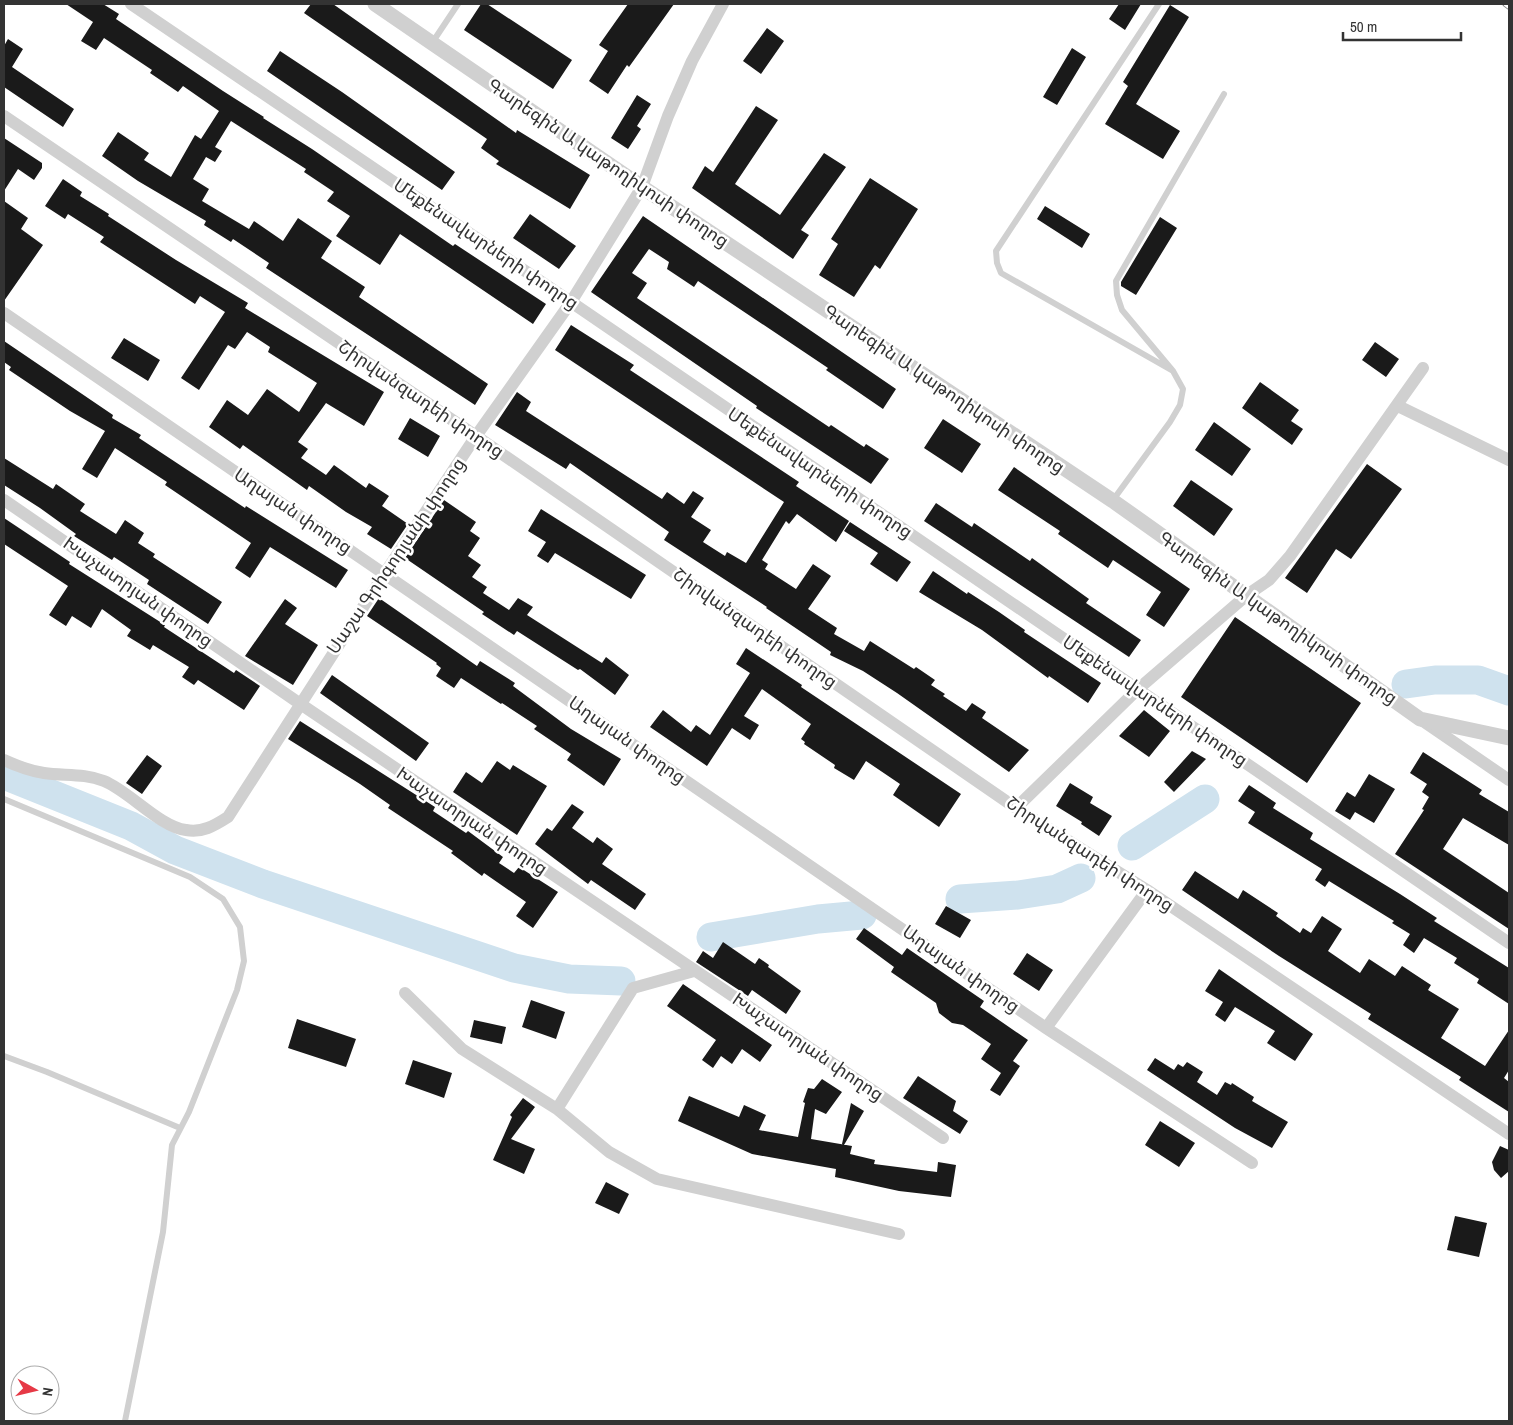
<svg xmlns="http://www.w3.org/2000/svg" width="1513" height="1425" font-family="'Archivo Narrow','Noto Sans Armenian',sans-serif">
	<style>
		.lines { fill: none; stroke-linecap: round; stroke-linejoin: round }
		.river { stroke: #cfe2ee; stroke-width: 29 }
		.building { fill: #1a1a1a }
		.service { stroke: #d0d0d0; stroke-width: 6 }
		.minor { stroke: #d0d0d0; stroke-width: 12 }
		.tertiary { stroke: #d0d0d0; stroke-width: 15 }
		.rail-casing { stroke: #888; stroke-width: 5.5 }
		.rail { stroke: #fff; stroke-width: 4; stroke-dasharray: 11; stroke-linecap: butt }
		.labels { text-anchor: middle; stroke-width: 5; stroke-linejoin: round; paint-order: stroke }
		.street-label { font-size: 18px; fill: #333; stroke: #fff }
	</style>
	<rect width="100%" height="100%" fill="#fff"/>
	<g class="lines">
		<path class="river" d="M1406 684 1435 680H1478L1509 691
			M4 775 131 826 175 850 263 884 514 968 569 979 621 981
			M1132 846 1205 799
			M960 899 1018 895 1057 889 1081 878
			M711 937 818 919 862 915"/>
	</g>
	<path class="building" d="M66 4H103L119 14 116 19 223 91 264 117 263 118 312 149 453 246 455 244 546 304 533 324 400 234 380 265 336 236 350 216 327 201 334 192 304 172 306 169 231 121 215 147 222 151 215 162 206 157 193 179 209 189 202 201 249 229 254 221 283 241 298 218 332 241 321 258 365 287 359 297 488 384 475 405 266 268 269 263 233 239 231 242 204 225 206 221 138 181 102 156 118 132 149 153 144 160 171 177 195 135 201 139 219 111 183 86 178 92 150 73 152 70 104 38 96 50 81 41 93 22Z
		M311 4H333L516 133 517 130 590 175 570 209 496 164 499 161 481 148 487 139 304 13Z
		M481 4H487L572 60 553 89 464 30Z
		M628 4H674L629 67 627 65 608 94 589 81 608 51 599 45Z
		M1119 4H1141L1125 30 1109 19Z
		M1170 5 1189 17 1136 104 1180 131 1163 159 1105 124 1128 86 1123 82Z
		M767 28 784 41 761 74 743 61Z
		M8 39 23 49 12 67 74 109 63 127 4 87V46Z
		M1072 48 1086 57 1057 105 1043 97Z
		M280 51 342 92 455 172 442 190 267 71Z
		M637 95 651 104 637 126 641 129 628 149 611 138Z
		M756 106 778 120 735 184 780 215 824 153 846 167 801 230 809 235 793 259 692 188 705 166 713 172Z
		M4 138 42 163V168L34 180 18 169 4 191Z
		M870 178 918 209 880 269 875 265 854 297 819 275 838 244 831 239Z
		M63 179 82 192 80 196 109 214 108 216 176 260 248 303 245 308 384 392 364 426 326 403 298 442 308 449 301 458 326 475 334 465 366 488 369 483 389 496 382 506 408 524 391 549 367 534 372 527 346 512 309 486 307 490 243 445 240 449 209 427 227 400 248 415 267 389 299 412 317 383 268 352 270 347 247 332 235 349 228 345 199 390 181 378 225 312 200 296 195 304 100 242 104 237 68 214 65 219 45 206Z
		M4 201 28 218 21 229 43 245 4 301Z
		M1045 206 1090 234 1082 248 1037 219Z
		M530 214 576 246 559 269 513 238Z
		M643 216 896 389 883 409 826 370 828 368 698 281 694 287 667 269 669 262 649 249 632 273 647 283 637 298 829 427 831 425 864 447 866 444 889 459 871 484 756 408 757 406 591 292Z
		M1160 217 1177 228 1136 295 1121 286V282Z
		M571 325 634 365 630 370 799 482 796 486 849 521 836 542 797 514 789 524 786 521 762 560 768 564 765 569 796 589 813 564 831 576 808 609 837 628 834 634 864 651 870 641 914 669 916 667 935 680 931 685 945 694 943 696 966 711 972 703 986 712 982 718 1029 750 1009 772 897 693 863 671 830 655 831 652 766 608 767 607 664 540 669 532 570 463 566 469 495 425 517 392 531 402 526 411 662 499 667 492 684 504 693 491 704 498 691 517 711 530 703 542 725 556 727 552 746 563 784 502 555 350Z
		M124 338 160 360 148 381 111 358Z
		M4 341 113 415 112 418 141 435 139 438 245 508 246 506 348 570 336 588 270 547 250 578 235 568 251 543 165 485 167 482 115 448 97 478 82 469 105 431 70 411 9 370 11 367 4 362Z
		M1375 342 1399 359 1386 377 1362 360Z
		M1260 382 1299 410 1291 421 1303 429 1292 445 1242 408Z
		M410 418 440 436 428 457 398 439Z
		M943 419 981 444 962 473 924 448Z
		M1214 422 1251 449 1232 476 1195 450Z
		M4 458 53 489 56 484 85 504 80 511 116 534 125 520 144 533 138 543 155 554 153 557 222 602 208 624 147 584 149 580 114 557 112 560 74 536 76 534 40 508 4 485Z
		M1367 464 1402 489 1351 559 1336 549 1307 593 1285 578Z
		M1014 467 1190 589 1164 627 1146 615 1161 592 1113 560 1108 568 1058 534 1060 531 998 490Z
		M1191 480 1233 509 1214 536 1173 506Z
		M444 500 476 522 470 531 480 538 468 556 481 565 472 577 487 587 483 593 509 610 518 598 533 607 527 615 602 663 606 657 629 675 615 695 580 669 578 670 517 631 514 635 482 614 484 612 405 558Z
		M936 503 972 527 974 523 1030 561 1032 558 1089 599 1086 603 1141 640 1129 657 924 521Z
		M541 509 646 575 631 599 555 553 548 563 537 556 546 542 528 531Z
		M4 518 70 562 69 564 165 625 164 627 234 673 236 670 260 686 244 710 198 680 194 685 182 677 189 667 153 645 150 650 127 636 131 630 102 609 91 628 72 616 66 626 49 615 68 586 4 544Z
		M850 522 911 562 897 582 870 564 878 553 844 531Z
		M933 571 967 594 968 592 999 612 1025 630 1024 632 1101 683 1088 703 1049 676 1048 678 982 630 919 592Z
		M379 598 477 666 480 661 515 683 513 686 571 729 621 759 604 786 567 760 571 754 534 729 537 726 502 703 501 704 461 678 454 688 436 676 441 668 436 664 437 663 367 616Z
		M285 599 297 608 285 624 318 645 293 685 245 656Z
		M1235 617 1361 703 1307 783 1181 697Z
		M746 648 802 685 801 687 961 794 939 827 893 795 900 784 866 761 854 780 834 768 835 765 804 744 805 742 801 739 811 724 762 689 744 716 759 725 750 740 732 728 707 766 650 727 663 710 691 732 696 725 710 735 750 673 736 664Z
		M332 675 429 743 416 761 320 693Z
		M1144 710 1170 731 1149 757 1119 736Z
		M300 721 435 807 433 811 466 833 468 831 503 857 499 863 514 873 519 867 558 892 533 928 516 916 526 902 484 873 482 876 451 853 453 851 388 808 390 805 360 784 288 739Z
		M1192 751 1206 759 1174 792 1164 782Z
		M1423 752 1482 790 1479 794 1509 812V845L1463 818 1443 849 1509 893V929L1395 854 1424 810 1422 809 1429 797 1422 792 1427 784 1410 773Z
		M147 755 162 766 142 794 126 783Z
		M497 761 510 770 513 765 547 786 517 835 453 792 466 772 482 783Z
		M1369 774 1395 789 1374 823 1355 812 1350 820 1335 811 1347 792 1355 797Z
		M1070 783 1093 797 1090 803 1112 816 1099 836 1081 824 1082 822 1056 806Z
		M1249 785 1276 803 1273 808 1313 833 1310 839 1400 894 1437 918 1434 921 1509 968V1004L1477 983 1479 979 1454 963 1457 958 1424 938 1414 953 1403 945 1410 934 1392 923 1394 921 1329 881 1325 887 1315 880 1322 869 1248 823 1255 812 1238 801Z
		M572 804 584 812 572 828 593 843 597 837 613 849 602 864 646 894 635 910 591 880 588 884 535 844 547 828 552 831Z
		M1195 871 1238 899 1243 890 1278 913 1276 916 1300 933 1303 928 1311 933 1322 916 1342 929 1328 951 1360 973 1369 959 1395 976 1402 966 1431 985 1428 990 1459 1009 1441 1038 1485 1066 1509 1030V1070L1504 1078 1509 1082V1112L1459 1080 1461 1077 1368 1019 1371 1014 1279 956 1182 890Z
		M946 906 971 920 960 938 935 924Z
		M864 928 902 955 907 948 984 1001 980 1007 1028 1040 1013 1061 1020 1066 1000 1096 990 1090 1001 1073 981 1059 991 1044 963 1025 952 1023 939 1013 936 1003 891 972 894 967 856 939Z
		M723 942 755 964 759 958 769 965 768 967 801 991 786 1014 752 990 748 996 696 962 703 951 713 958Z
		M1027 953 1053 970 1039 991 1013 974Z
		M1219 969 1313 1034 1295 1061 1267 1043 1275 1031 1235 1007 1225 1022 1215 1015 1223 1002 1205 991Z
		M683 984 772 1045 760 1062 742 1049 732 1064 721 1056 713 1068 702 1060 716 1040 667 1006Z
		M531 1000 565 1012 556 1039 522 1027Z
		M297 1019 356 1039 346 1067 288 1048Z
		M474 1020 506 1027 502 1044 470 1037Z
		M1155 1058 1174 1070 1178 1064 1183 1067 1187 1062 1203 1072 1197 1082 1217 1095 1225 1082 1231 1085 1232 1083 1254 1097 1252 1101 1288 1122 1272 1148 1235 1128 1147 1070Z
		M413 1060 452 1073 444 1098 405 1084Z
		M918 1076 956 1101 953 1111 968 1121 960 1134 903 1098Z
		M822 1079 842 1092 826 1114 815 1109 811 1139 852 1146 850 1154 875 1160 874 1164 937 1172 938 1162 956 1165 951 1197 899 1191 835 1177 836 1169 752 1154 678 1121 689 1096 739 1117 744 1105 766 1115 759 1130 798 1137 805 1103 803 1102 808 1088 814 1089Z
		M523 1098 535 1107 511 1139 535 1149 524 1174 493 1160 512 1117 510 1115Z
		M851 1103 864 1111 844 1145 842 1144Z
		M1160 1121 1195 1143 1179 1167 1145 1145Z
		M1500 1146 1509 1150V1171L1501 1178 1494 1170 1492 1162Z
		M606 1182 629 1194 619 1214 595 1203Z
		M1455 1216 1487 1223 1479 1257 1447 1250Z"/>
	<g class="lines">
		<path class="service" d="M1159 4 996 251 997 263 1001 273 1173 371
			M432 43 458 4
			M1113 500 1170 422 1180 405 1183 389 1173 371 1122 310 1117 295 1116 281 1224 94
			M4 799 190 877 223 899 240 927 244 961 237 990 189 1112 172 1145 163 1232 125 1421
			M4 1056 47 1072 180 1128"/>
		<path class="minor" d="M131 4 571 302 1509 943
			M4 116 476 436 1016 808 1147 890 1509 1134
			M4 313 1046 1028 1252 1163
			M1398 406 1509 460
			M4 500 299 703 943 1138
			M1423 721 1509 780
			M4 760C17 766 30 771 44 773 64 776 84 773 104 781 129 791 160 827 186 830 202 833 214 826 228 817L385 573 476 436 571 302 642 187 668 116 692 61 723 4
			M1016 808 1137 690 1247 595 1269 580 1290 556 1423 368
			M405 993 462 1049 557 1109 609 1152 657 1179 899 1234
			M1046 1028 1147 890
			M557 1109 633 988 694 971"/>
		<path class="tertiary" d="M375 4 642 187 1113 501 1420 719 1509 738"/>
		<g class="rail-casing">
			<path id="rail" d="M1505 4 1509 7"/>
		</g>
		<use href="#rail" class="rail"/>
	</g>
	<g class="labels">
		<g class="street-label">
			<text transform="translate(608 163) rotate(34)" y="6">Գարեգին Ա կաթողիկոսի փողոց</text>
			<text transform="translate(486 244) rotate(34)" y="6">Մեքենավարների փողոց</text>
			<text transform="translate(944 389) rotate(34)" y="6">Գարեգին Ա կաթողիկոսի փողոց</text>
			<text transform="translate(421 399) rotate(34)" y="6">Շիրվանզադեի փողոց</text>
			<text transform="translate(820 473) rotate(34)" y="6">Մեքենավարների փողոց</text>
			<text transform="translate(293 511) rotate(34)" y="6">Աղայան փողոց</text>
			<text transform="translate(396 556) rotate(-56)" y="6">Սաշա Գրիգորյանի փողոց</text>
			<text transform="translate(138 592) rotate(35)" y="6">Խաչատրյան փողոց</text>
			<text transform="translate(1278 618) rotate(35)" y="6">Գարեգին Ա կաթողիկոսի փողոց</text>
			<text transform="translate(755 628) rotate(35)" y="6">Շիրվանզադեի փողոց</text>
			<text transform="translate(1155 701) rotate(34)" y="6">Մեքենավարների փողոց</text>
			<text transform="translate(627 740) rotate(35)" y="6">Աղայան փողոց</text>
			<text transform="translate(472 821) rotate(34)" y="6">Խաչատրյան փողոց</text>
			<text transform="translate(1090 854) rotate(33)" y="6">Շիրվանզադեի փողոց</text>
			<text transform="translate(961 969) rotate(35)" y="6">Աղայան փողոց</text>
			<text transform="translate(808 1047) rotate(34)" y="6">Խաչատրյան փողոց</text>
		</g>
	</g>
	<rect width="1513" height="1425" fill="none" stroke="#333333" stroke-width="10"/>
	<g transform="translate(35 1390) rotate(98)"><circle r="24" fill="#ffffff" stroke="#adadad"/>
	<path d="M0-4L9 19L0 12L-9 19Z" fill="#e63946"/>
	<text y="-8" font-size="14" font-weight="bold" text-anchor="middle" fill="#333333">N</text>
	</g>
	<path d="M1343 32v8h118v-8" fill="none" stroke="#333333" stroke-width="2.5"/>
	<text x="1350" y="32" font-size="15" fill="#333333" stroke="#ffffff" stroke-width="4" paint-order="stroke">50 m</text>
</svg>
